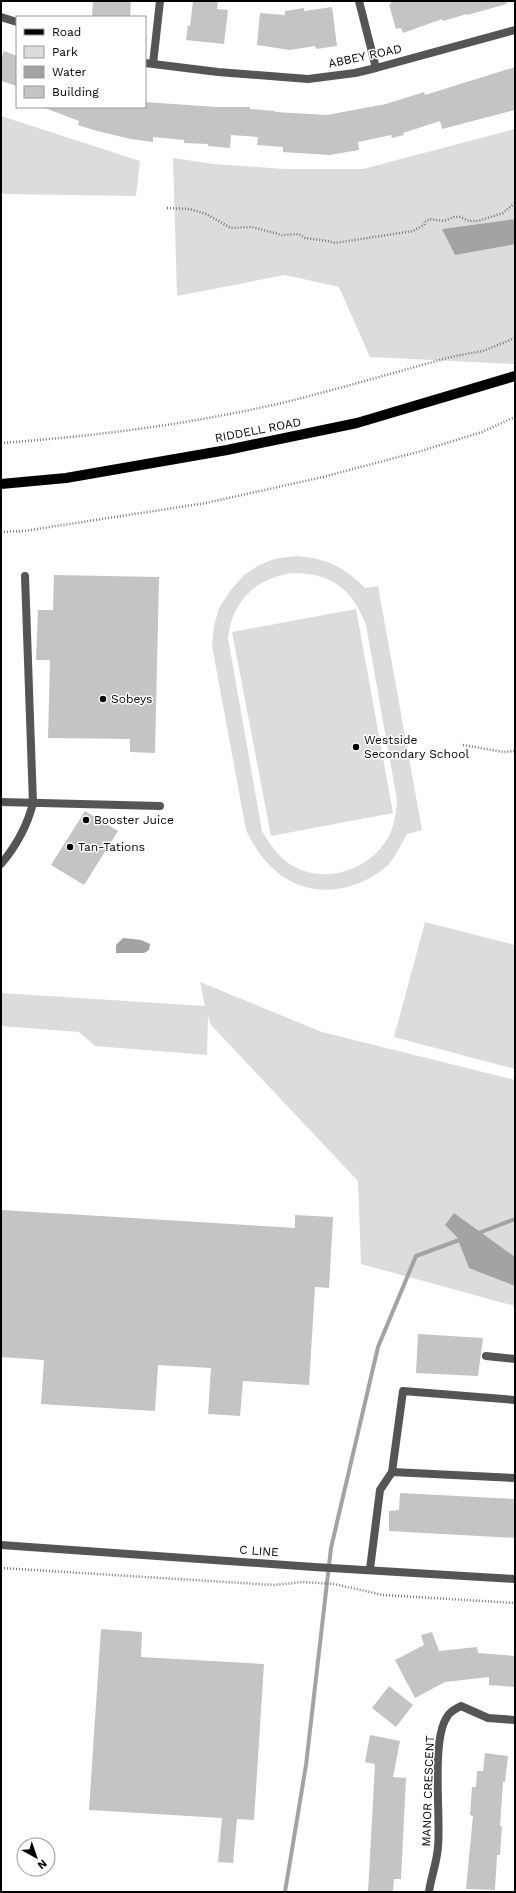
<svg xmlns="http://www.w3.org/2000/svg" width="516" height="1893" font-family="'Work Sans',sans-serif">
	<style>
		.green { fill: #dcdcdc; fill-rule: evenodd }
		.water { fill: #a3a3a3 }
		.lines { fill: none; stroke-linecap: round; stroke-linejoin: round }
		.stream { stroke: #a3a3a3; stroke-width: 4 }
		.building { fill: #c4c4c4 }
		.path { stroke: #777; stroke-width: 2.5; stroke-dasharray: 1 2; stroke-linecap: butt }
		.service { stroke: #555; stroke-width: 8 }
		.minor { stroke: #555; stroke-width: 8 }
		.tertiary { stroke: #555; stroke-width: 8 }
		.primary { stroke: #000; stroke-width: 10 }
		.poi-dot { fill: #000; stroke: #fff; stroke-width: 1.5 }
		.labels { text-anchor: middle; stroke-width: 3; stroke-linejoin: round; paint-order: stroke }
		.street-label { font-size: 12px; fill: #000; stroke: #fff }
		.poi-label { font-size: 12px; fill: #000; stroke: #fff; text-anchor: start }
	</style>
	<rect width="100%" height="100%" fill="#fff"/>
	<path class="green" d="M1 116 140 161 136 196 1 194Z
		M515 129V219L442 229 515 244V364L370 357 339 287 285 275 177 296 173 158 214 164 284 169H363Z
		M295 556C326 558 343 566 365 588L378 586 422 830 407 834C401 845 396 856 388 865 377 875 364 882 351 886 302 900 266 873 246 830L212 646 214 626 219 608 230 591 244 575 259 565 275 559ZM292 573C331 573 352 588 366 625L397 800C396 814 394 829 386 841 363 876 311 887 280 856 273 848 267 840 262 831L228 638C232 601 256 578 292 573Z
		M356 609 393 813 271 836 232 632Z
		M425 922 515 945V1069L394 1037Z
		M200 982 322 1032 515 1080V1306L361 1264 358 1181 211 1025 208 1016 207 1055 95 1046 79 1032 1 1026V993L205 1006Z"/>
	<path class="water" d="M515 219V244L455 255 442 229Z
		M123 938 141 940 150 944 149 950 144 953H116V945Z
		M454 1213 515 1257V1286L469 1268 457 1237 445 1225Z"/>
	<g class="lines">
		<path class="stream" d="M476 1234 515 1219
			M285 1892 306 1765 331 1548 378 1347 416 1256 462 1239"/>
	</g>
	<path class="building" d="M93 1H131L130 17H92Z
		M193 1H218L217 9 228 10 224 44 186 40 188 25 190 26Z
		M390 1H506L507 4 467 15V14L443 21 442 19 403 33 401 28 396 29 389 5 391 4Z
		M332 7 337 46 316 49 315 46 290 50 257 45 260 13 285 15V11L304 8V11Z
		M4 51 17 56V86L1 81V59Z
		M515 67V110L442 129 440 121 403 133 404 135 392 138 391 135 358 142 359 150 330 155 283 152V147L257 145 258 137 231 135 230 148 208 146V144L184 143V140L153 137V142L131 139 97 131 78 125 79 121 45 108V107H145V102L216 107H250V109L275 111V112L327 115 386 104 424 92 425 95Z
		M54 575 159 577 155 753 130 752V739L48 738 50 660H36L38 610H53Z
		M85 811 118 831 84 885 51 865Z
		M1 1210 295 1228V1215L333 1217 329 1288 315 1287 309 1385 243 1381 240 1416 208 1414 211 1368 158 1365 155 1411 41 1404 44 1360 1 1357Z
		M418 1334 483 1338 478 1376 416 1373Z
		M400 1493 515 1499V1538L389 1531V1511L399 1510Z
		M101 1629 142 1632 141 1657 264 1664 254 1820 237 1819 233 1863 218 1862 222 1818 89 1810Z
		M432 1632 439 1651 477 1647 478 1653 515 1656V1687L489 1685V1677L445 1682 415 1698 395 1660 424 1645 421 1635Z
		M389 1686 413 1705 396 1727 372 1708Z
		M370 1735 400 1741 393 1777 406 1778 401 1879H394L393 1892H368L375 1764 365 1762Z
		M485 1753 508 1756 505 1782H503L500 1826H502L500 1855H497L495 1890 466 1889 473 1816 470 1815 472 1787H476L477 1771H483Z"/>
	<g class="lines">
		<path class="path" d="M167 208 190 209 206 214 231 228 252 227 282 235 299 234 305 238 328 241 335 243 413 231 424 225 426 221 429 219 444 221 454 217H460L469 221H478L503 213 515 203
			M1 443C97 436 192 424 286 402 342 388 399 371 455 356L483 351 515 338
			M1 532 24 531 206 503 323 477 421 451 482 432 515 417
			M463 745 504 752 515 751
			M1 1568 274 1585 303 1582 334 1584 383 1595 515 1603"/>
		<path class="service" d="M1 802 160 806
			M1 864C17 845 27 827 33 803L25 576
			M486 1356 515 1359
			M392 1472 515 1478
			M370 1569 380 1490 392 1472 403 1391 515 1400"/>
		<path class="minor" d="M359 1 376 68
			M1 17 17 22
			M145 63 218 72 308 79 355 73 376 68 515 30
			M153 64 160 1
			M429 1892C431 1877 437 1862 438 1847 441 1817 431 1740 447 1717 450 1711 456 1709 461 1706L488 1718 515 1720"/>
		<path class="tertiary" d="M1 1545 314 1567 515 1579"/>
		<path class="primary" d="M1 484 66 478 227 450 357 423 515 376"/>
	</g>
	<g class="poi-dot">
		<circle cx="103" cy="699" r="4"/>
		<circle cx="356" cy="747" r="4"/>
		<circle cx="86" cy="820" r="4"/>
		<circle cx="70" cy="847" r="4"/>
	</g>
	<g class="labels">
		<g class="street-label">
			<text transform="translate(365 56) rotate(-12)" y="4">ABBEY ROAD</text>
			<text transform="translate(258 430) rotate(-11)" y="4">RIDDELL ROAD</text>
			<text transform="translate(259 1551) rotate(4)" y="4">C LINE</text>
			<text transform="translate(428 1791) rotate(-88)" y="4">MANOR CRESCENT</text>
		</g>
		<g class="poi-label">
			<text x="111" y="703">Sobeys</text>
			<text x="364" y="744">Westside<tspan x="364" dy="14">Secondary School</tspan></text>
			<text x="94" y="824">Booster Juice</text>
			<text x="78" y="851">Tan-Tations</text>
		</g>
	</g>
	<rect width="516" height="1893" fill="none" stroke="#000000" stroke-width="4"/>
	<rect x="16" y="16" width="130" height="92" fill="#ffffff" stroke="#999999"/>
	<rect x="24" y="29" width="20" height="6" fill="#000000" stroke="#999999"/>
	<text x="52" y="36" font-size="12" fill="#000000">Road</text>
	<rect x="24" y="46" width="20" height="12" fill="#dcdcdc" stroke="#999999"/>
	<text x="52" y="56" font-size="12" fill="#000000">Park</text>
	<rect x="24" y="66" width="20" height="12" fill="#a3a3a3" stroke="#999999"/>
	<text x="52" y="76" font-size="12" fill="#000000">Water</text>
	<rect x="24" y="86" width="20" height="12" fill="#c4c4c4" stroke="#999999"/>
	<text x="52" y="96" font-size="12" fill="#000000">Building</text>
	<g transform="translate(36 1857) rotate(140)"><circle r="19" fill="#ffffff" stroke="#999999"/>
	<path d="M0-3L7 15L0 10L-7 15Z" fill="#000000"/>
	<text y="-6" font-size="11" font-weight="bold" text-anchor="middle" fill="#000000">N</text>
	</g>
</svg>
